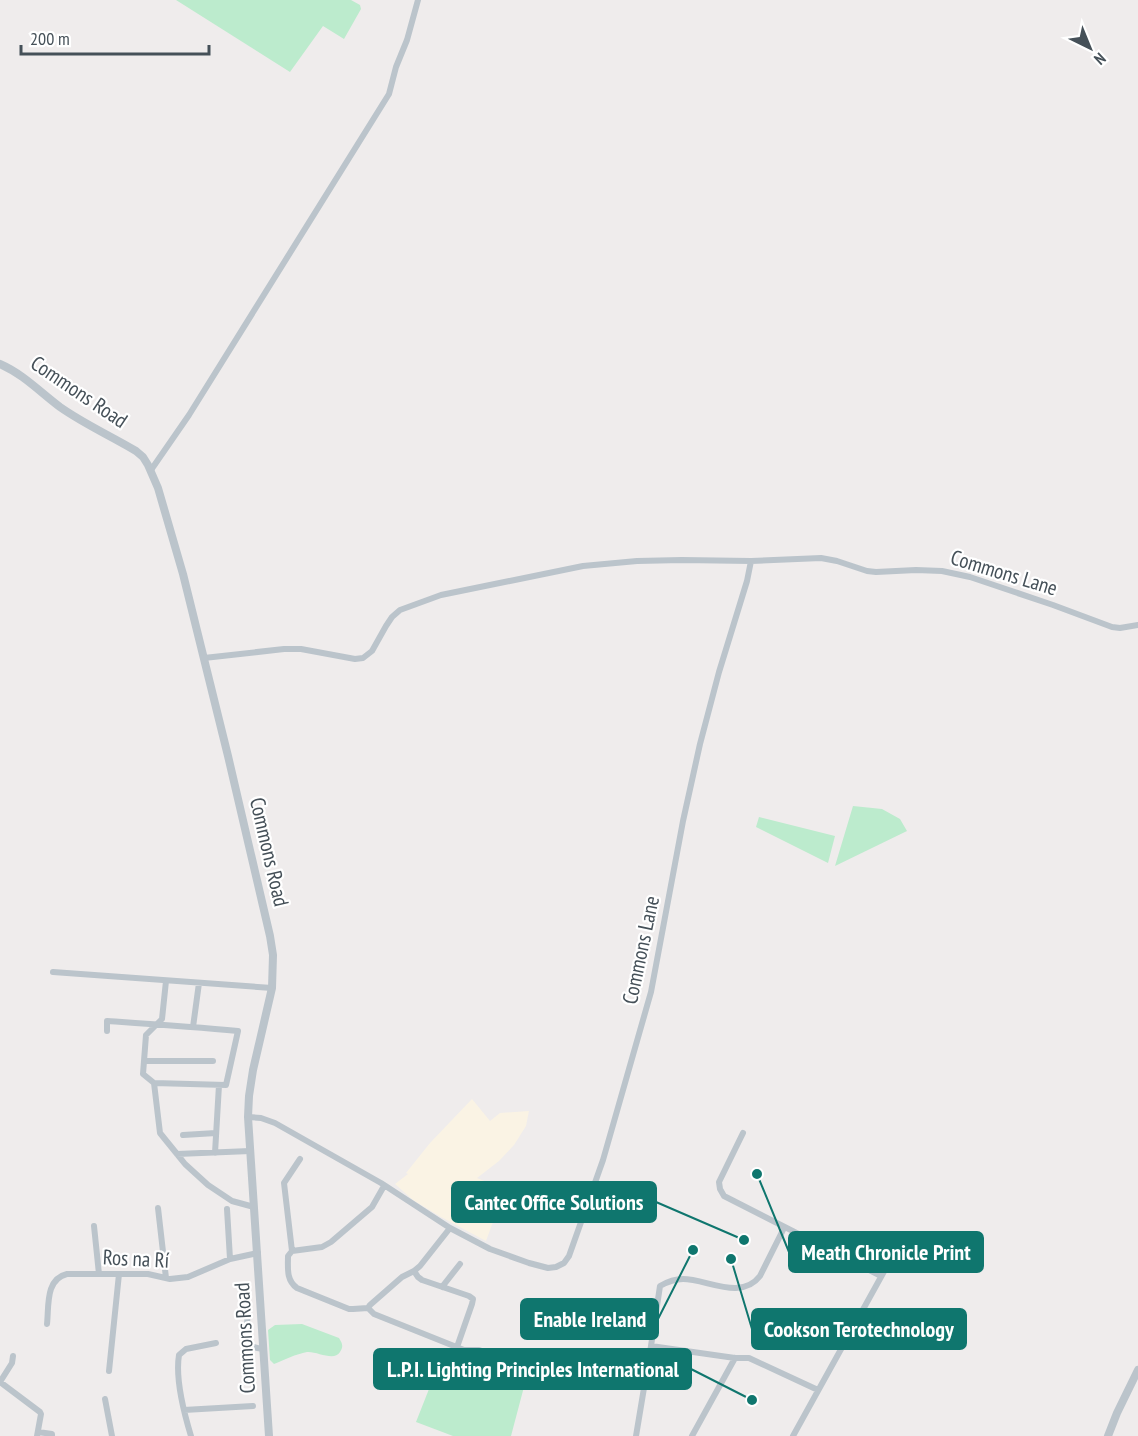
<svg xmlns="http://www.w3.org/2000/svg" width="1138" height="1436" font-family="'PT Sans Narrow',sans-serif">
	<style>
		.commercial { fill: #faf3e4 }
		.green { fill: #bcebcd }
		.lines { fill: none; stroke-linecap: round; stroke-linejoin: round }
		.minor { stroke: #bbc4cb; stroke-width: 6 }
		.tertiary { stroke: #bbc4cb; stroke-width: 8 }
		.labels { text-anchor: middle; stroke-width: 4.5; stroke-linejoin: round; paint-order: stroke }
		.street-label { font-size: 21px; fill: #455058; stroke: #fff }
		.leader { fill: none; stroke: #0f766e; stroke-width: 2 }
		.callout-dot { fill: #0f766e; stroke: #fff; stroke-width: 2 }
		.callout { fill: #0f766e; stroke: #0f766e; stroke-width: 2 }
		.callout-label { font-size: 22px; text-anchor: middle; font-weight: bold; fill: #fff }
	</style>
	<rect width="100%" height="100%" fill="#efecec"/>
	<path class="commercial" d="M472 1099 490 1121 500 1113 529 1111 526 1126 514 1145 499 1161 477 1178 524 1197 516 1218 497 1211 486 1241 441 1217 413 1200 395 1184 408 1174 406 1173 430 1143Z"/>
	<path class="green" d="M176 0H351L360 5 361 9 344 39 323 26 290 72Z
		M853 806 882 809 900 819 907 831 835 866Z
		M759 817 835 836 828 863 756 827Z
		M302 1324 339 1338C342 1343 344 1346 340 1352 334 1362 317 1351 307 1352 296 1354 284 1360 274 1364L270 1360 268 1330 275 1325Z
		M444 1351 525 1383 511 1436H453L416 1422Z"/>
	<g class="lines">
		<path class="minor" d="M151 470 189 415 389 94 396 67 407 40 418 0
			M204 658 284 649H301L355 659 363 658 372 651 386 626 392 617 400 610 441 595 583 566 637 561 682 560 751 561 821 558 837 561 867 571 876 572 916 570 942 571 970 577 1053 605 1112 627 1120 628 1138 625
			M53 972 272 988
			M193 1027 199 983
			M107 1031V1021C150 1024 194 1027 238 1031L226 1085 154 1083 143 1074 146 1035 162 1019 166 981
			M144 1061H213
			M154 1083 160 1133 177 1154 185 1164 208 1185 232 1201 254 1207
			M248 1117 261 1118 275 1123 381 1183 450 1228 490 1249 529 1263 548 1268 556 1267 564 1263 569 1256 603 1160 651 992 683 821 700 744 719 672 747 581 751 561
			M743 1133 719 1182 720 1189 724 1196 881 1276
			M183 1135 216 1133
			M215 1153 219 1085
			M177 1154 250 1151
			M300 1159 284 1183 292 1251 288 1256C288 1268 286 1280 297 1288L349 1309H353L368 1308 374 1314 464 1350H479L501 1358 497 1368
			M158 1208 166 1278
			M227 1209 230 1259
			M94 1226 99 1274
			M292 1251 322 1247 331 1242 372 1207 384 1186
			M414 1271 418 1277 422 1280 469 1296 473 1299 472 1304 457 1347
			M442 1287 460 1264
			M368 1308 370 1305 402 1277 414 1271 420 1266 450 1228
			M247 1313 248 1341C250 1348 257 1348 263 1349
			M47 1324C49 1307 45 1279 67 1274H148L170 1279 188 1277 230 1259 258 1253
			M651 1346 735 1358H749L818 1390
			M109 1371 119 1274
			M0 1382 40 1412 41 1414 37 1436
			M0 1382 12 1363 13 1356
			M105 1399 112 1436
			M184 1410 253 1406
			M38 1432 52 1434V1436
			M191 1436C184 1413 175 1379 179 1355L186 1349 216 1343
			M636 1436 651 1346 660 1286C667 1282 674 1279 683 1279 707 1279 741 1301 760 1276L784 1228
			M692 1436 735 1358
			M793 1436 902 1239"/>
		<path class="tertiary" d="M0 364C23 374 40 392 60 407 84 424 111 436 136 451L143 457 148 465 158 488 183 574 228 756 270 936 273 955 272 988 253 1070 249 1096 248 1117 269 1436
			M1108 1436 1117 1413 1138 1370"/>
	</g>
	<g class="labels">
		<g class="street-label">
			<text transform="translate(79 392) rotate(34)" y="7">Commons Road</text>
			<text transform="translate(1004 573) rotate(17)" y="7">Commons Lane</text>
			<text transform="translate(269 852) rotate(77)" y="7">Commons Road</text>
			<text transform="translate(641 950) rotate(-78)" y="7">Commons Lane</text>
			<text transform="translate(136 1259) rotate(3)" y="7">Ros na Rí</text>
			<text transform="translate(245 1338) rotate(-93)" y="7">Commons Road</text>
		</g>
	</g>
	<path class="leader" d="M744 1240L656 1202M757 1174L789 1252M693 1250L658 1319M731 1259L752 1329M752 1400L691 1369"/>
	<g class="callout-dot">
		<circle cx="744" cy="1240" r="6"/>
		<circle cx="757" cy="1174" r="6"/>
		<circle cx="693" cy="1250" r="6"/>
		<circle cx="731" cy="1259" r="6"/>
		<circle cx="752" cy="1400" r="6"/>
	</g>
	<g class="callout">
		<rect x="452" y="1182" width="204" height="40" rx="6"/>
		<rect x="789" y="1232" width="194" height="40" rx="6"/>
		<rect x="521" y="1299" width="137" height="40" rx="6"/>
		<rect x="752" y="1309" width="214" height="40" rx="6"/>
		<rect x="374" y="1349" width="317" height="40" rx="6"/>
	</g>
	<g class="callout-label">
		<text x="554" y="1210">Cantec Office Solutions</text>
		<text x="886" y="1260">Meath Chronicle Print</text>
		<text x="590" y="1327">Enable Ireland</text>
		<text x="859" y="1337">Cookson Terotechnology</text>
		<text x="533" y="1377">L.P.I. Lighting Principles International</text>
	</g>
	<g transform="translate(1090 48) rotate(137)" stroke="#ffffff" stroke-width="4.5" paint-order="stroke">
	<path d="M0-4.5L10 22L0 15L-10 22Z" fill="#455058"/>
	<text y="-9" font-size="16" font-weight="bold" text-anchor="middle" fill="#455058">N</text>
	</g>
	<path d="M21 45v9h188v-9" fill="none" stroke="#455058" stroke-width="3"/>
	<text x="30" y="45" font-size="18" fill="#455058" stroke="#ffffff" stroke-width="4.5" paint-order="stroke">200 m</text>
</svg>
